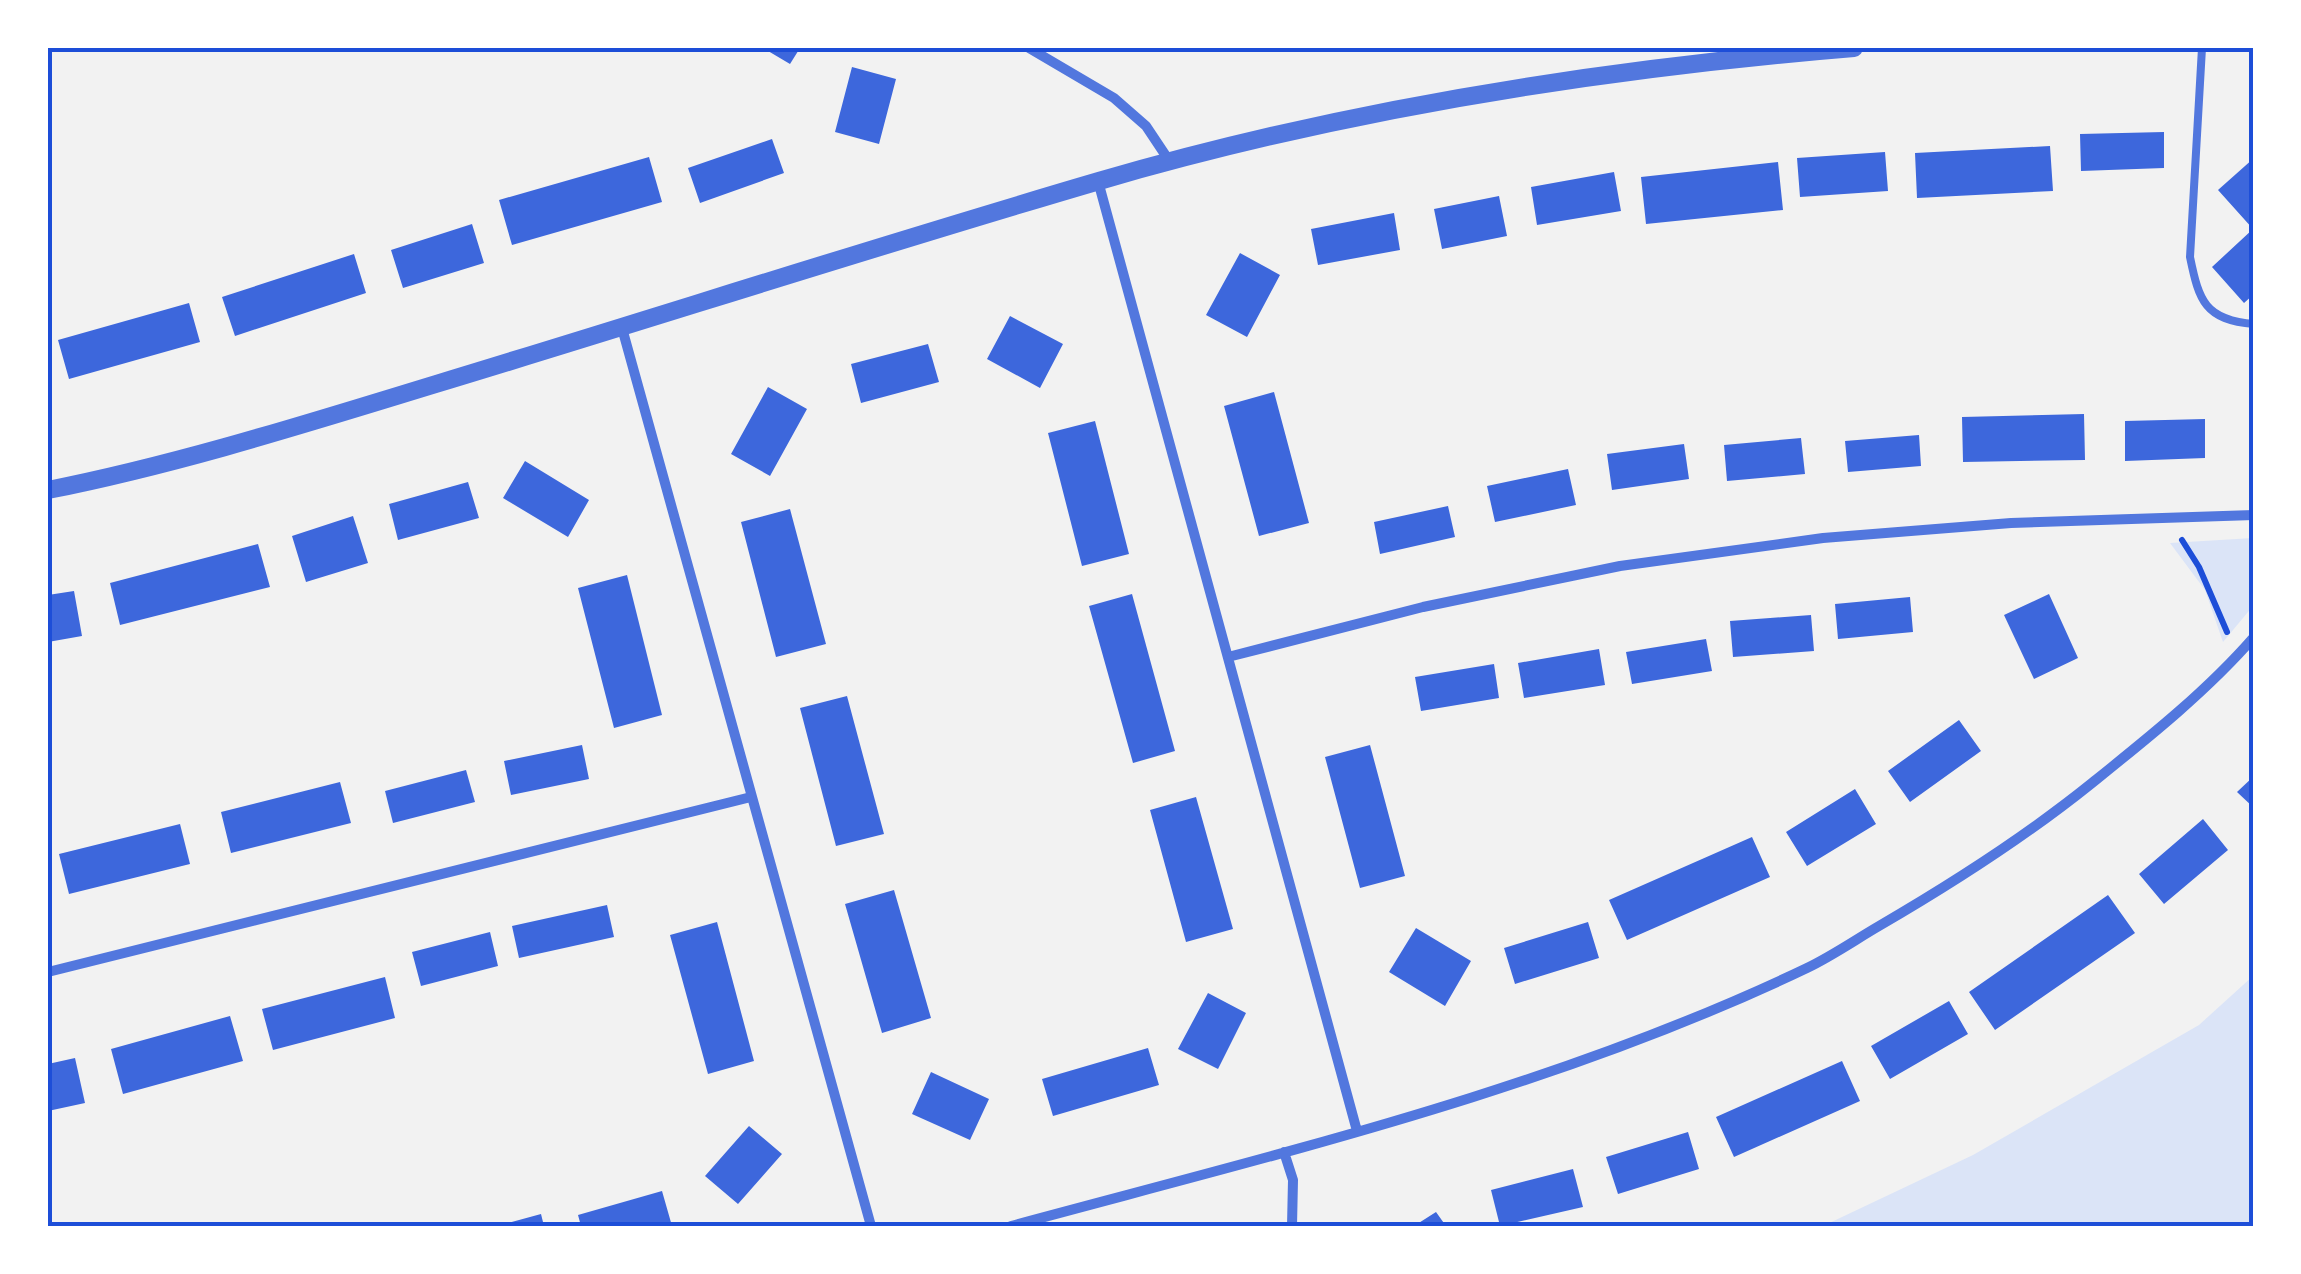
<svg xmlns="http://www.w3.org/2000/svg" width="2301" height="1274" font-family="Figtree,sans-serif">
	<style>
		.green { fill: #dbe4f7 }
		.building { fill: #3d67dc }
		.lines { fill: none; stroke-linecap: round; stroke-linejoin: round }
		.path { stroke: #1d4ed8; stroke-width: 6 }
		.service { stroke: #5277de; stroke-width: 8 }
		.minor { stroke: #5277de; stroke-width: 10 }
		.tertiary { stroke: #5277de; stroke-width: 18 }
		.neatline { fill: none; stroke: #1d4ed8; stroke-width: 4 }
	</style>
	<rect width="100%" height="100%" fill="#f2f2f2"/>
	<path class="green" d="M2253 538V606L2223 642 2205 590 2170 543Z
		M2253 976V1226H1823L1973 1155 2199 1025Z"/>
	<path class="building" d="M763 48H800L790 64Z
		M852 67 896 79 879 144 835 132Z
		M2164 132V168L2081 171 2080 134Z
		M772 139 784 173 700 203 688 168Z
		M2050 146 2053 191 1917 198 1915 153Z
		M1885 152 1888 191 1800 197 1797 158Z
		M649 157 662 202 512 245 499 200Z
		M2254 158V294L2244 303 2212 267 2253 229 2218 190Z
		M1778 162 1783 210 1646 224 1641 177Z
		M1614 172 1621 211 1537 225 1531 187Z
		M1499 196 1507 236 1442 249 1434 209Z
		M1394 213 1400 250 1318 265 1311 229Z
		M472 224 484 263 403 288 391 250Z
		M1240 253 1280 275 1247 337 1206 315Z
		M354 254 366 293 235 336 222 297Z
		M189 303 200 342 69 379 58 340Z
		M1010 316 1063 344 1040 388 987 359Z
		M928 344 939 382 861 403 851 364Z
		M768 387 807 409 770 476 731 454Z
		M1274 392 1309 523 1259 536 1224 406Z
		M2084 414 2085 460 1963 462 1962 417Z
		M2205 419V458L2125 461V421Z
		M1095 421 1129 554 1082 566 1048 433Z
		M1919 435 1921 466 1848 472 1845 441Z
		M1801 438 1805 474 1727 481 1724 445Z
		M1684 444 1689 479 1612 490 1607 454Z
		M525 461 589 500 568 537 503 498Z
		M1568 469 1576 505 1495 522 1487 486Z
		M468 482 479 518 398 540 389 504Z
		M1448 506 1455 537 1380 554 1374 522Z
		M790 509 826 644 776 657 741 522Z
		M353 516 368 563 306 582 292 536Z
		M258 544 270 587 120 625 110 583Z
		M627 575 662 715 614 728 578 588Z
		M74 591 82 636 48 642V595Z
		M1132 594 1175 751 1133 763 1089 606Z
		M2049 594 2078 658 2034 679 2004 615Z
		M1910 597 1913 632 1838 639 1835 604Z
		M1811 615 1814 651 1733 657 1730 621Z
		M1706 639 1712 671 1632 684 1626 652Z
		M1599 649 1605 685 1524 698 1518 663Z
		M1494 664 1499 698 1421 711 1415 677Z
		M847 696 884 834 836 846 800 708Z
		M1959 720 1981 751 1910 802 1888 771Z
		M582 745 589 779 511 795 504 761Z
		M1370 745 1405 876 1360 888 1325 757Z
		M466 770 475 802 393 823 385 791Z
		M2254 776V808L2237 792Z
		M340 782 351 823 231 853 221 812Z
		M1855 789 1876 824 1807 866 1786 832Z
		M1196 797 1233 929 1186 942 1150 810Z
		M2203 819 2228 850 2164 904 2139 874Z
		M180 824 190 864 69 894 59 854Z
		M1752 837 1770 877 1627 940 1609 900Z
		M894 890 931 1018 882 1033 845 904Z
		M2108 895 2135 933 1995 1030 1969 992Z
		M607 905 614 937 519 958 512 926Z
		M717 922 754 1061 708 1074 670 935Z
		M1588 922 1599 958 1515 984 1504 948Z
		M1416 928 1471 961 1445 1006 1389 972Z
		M490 932 498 966 421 986 412 952Z
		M385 977 395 1018 273 1050 262 1009Z
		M1208 993 1246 1013 1218 1069 1178 1049Z
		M1949 1001 1968 1034 1890 1079 1871 1046Z
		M230 1016 243 1061 123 1094 111 1049Z
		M1148 1048 1159 1085 1053 1116 1042 1079Z
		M75 1058 85 1103 48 1111V1064Z
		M1842 1061 1860 1101 1734 1157 1716 1117Z
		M931 1072 989 1099 970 1140 912 1114Z
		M749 1126 782 1154 738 1204 705 1176Z
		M1688 1132 1699 1169 1618 1194 1606 1157Z
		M1573 1169 1583 1207 1500 1226 1491 1190Z
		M662 1191 672 1226H581L578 1215Z
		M1436 1212 1446 1226H1414Z
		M541 1214 544 1226H501V1225Z"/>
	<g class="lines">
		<path class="path" d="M2182 540 2199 567 2227 632
			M2253 1226H2254"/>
		<path class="service" d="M2202 48 2190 257C2199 301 2205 320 2254 324"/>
		<path class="minor" d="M1029 48 1114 98 1146 126 1170 162
			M1098 181 1357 1131
			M622 328 871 1226
			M1228 657 1423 607 1620 566 1823 538 2011 523 2254 515
			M48 972 751 797
			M1284 1152 1293 1180 1292 1226
			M1011 1226C1280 1153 1554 1089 1807 968 1832 956 1855 940 1879 926 1953 883 2025 837 2092 783 2148 738 2207 691 2254 637"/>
		<path class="tertiary" d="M48 490C179 464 308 423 436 384 657 317 877 246 1099 181 1345 109 1599 69 1854 48"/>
	</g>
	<rect width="2301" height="1274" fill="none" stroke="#ffffff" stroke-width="100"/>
	<rect x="50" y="50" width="2201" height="1174" class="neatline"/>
</svg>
